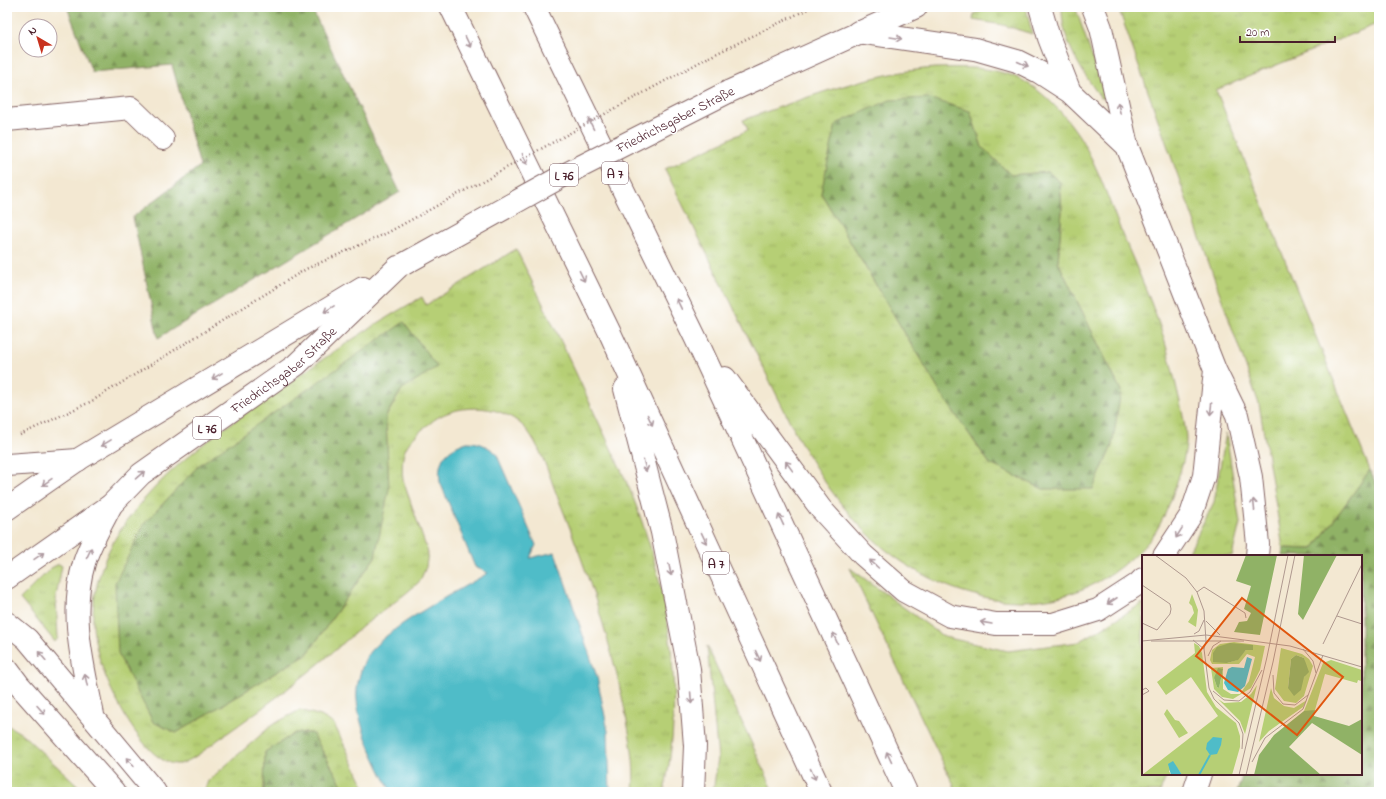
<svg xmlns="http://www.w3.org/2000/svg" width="1386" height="799" font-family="'Indie Flower',sans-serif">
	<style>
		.grass { fill: url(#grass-tufts); stroke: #807750; fill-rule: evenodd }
		.forest { fill: url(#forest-firs); stroke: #6d6848 }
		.water { fill: #4fbcc8; stroke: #4c6e7a }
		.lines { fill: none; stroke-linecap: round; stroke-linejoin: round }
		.minor-casing { stroke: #856565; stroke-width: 24 }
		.major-casing { stroke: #856565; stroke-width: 24 }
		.highway-casing { stroke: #856565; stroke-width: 24 }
		.path { stroke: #856565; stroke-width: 2.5; stroke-dasharray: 1 3; stroke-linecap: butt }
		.minor { stroke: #fff; stroke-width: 22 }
		.major { stroke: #fff; stroke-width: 22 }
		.highway { stroke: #fff; stroke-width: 22 }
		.major-bridge-casing { stroke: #856565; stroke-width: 24; stroke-linecap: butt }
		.path-bridge { stroke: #856565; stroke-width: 2.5; stroke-dasharray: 1 3; stroke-linecap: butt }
		.major-bridge { stroke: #fff; stroke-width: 22 }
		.oneway { stroke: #ae9aa0 }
		.labels { text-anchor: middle; stroke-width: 3; stroke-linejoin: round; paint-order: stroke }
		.shield { fill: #fff; stroke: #80626b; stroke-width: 1 }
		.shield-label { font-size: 13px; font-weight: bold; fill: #4a1f2b }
		.street-label { font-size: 14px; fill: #4a1f2b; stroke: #fff }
		.inset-river { fill: none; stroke: #4fbcc8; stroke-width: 2 }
		.inset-road { fill: none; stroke: #af988f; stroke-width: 1 }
		.view { fill: #e0560e; fill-opacity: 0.15; stroke: #e0560e; stroke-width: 2 }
		.inset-edge { fill: none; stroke: #4a1f2b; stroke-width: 2 }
	</style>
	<defs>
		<pattern id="grass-tufts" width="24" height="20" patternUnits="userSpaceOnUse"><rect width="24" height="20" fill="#b6cf75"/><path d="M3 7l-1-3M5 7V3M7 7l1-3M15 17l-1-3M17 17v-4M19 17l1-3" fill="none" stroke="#9eb165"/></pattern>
		<pattern id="forest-firs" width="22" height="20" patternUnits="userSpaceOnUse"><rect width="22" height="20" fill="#90b266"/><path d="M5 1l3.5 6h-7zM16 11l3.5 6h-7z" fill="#789054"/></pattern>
	</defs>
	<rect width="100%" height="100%" fill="#fff"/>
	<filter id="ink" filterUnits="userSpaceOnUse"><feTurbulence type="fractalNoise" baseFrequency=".025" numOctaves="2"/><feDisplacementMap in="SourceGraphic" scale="8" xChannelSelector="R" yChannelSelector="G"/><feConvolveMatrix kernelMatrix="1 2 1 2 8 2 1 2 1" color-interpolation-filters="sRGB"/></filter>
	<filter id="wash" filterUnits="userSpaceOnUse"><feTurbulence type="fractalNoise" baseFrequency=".012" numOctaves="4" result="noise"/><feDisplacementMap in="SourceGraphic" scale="16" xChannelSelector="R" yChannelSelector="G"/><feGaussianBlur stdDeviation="0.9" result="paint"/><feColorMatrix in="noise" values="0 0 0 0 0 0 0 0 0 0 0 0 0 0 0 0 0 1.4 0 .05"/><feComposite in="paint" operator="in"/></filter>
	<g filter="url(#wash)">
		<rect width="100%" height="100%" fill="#f3e8d2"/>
		<path class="grass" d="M990 7H1026L1032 34 1003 25 973 20 974 14Z
			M1062 7H1075L1076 9 1105 95 1104 98H1101C1082 72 1061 40 1062 7Z
			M1118 7H1379V23L1216 90 1370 470 1313 549 1283 548 1259 404Z
			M935 68C971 67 1006 66 1036 89 1054 103 1069 120 1081 139 1098 167 1109 201 1121 231 1134 262 1148 292 1159 324 1166 343 1171 364 1176 385 1180 403 1186 423 1186 441 1186 451 1183 463 1180 472 1174 492 1167 513 1156 531 1148 545 1132 558 1119 568 1047 623 954 604 886 550 846 517 818 475 794 430L665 169 748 130 743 120C806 98 868 73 935 68ZM970 111 982 147 1011 175 1048 172 1060 182 1062 211 1058 262 1121 391 990 464 940 392 821 193Z
			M516 249C544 306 572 363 598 421 609 444 620 467 630 490 669 586 686 690 664 792H633C636 765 630 737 625 711 610 637 585 564 556 493 549 474 538 440 523 426 500 403 453 402 429 424 406 443 400 449 403 480L428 553 426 567 420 581C402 598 382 611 363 626 342 644 322 662 300 679 274 700 246 720 219 739 210 746 188 764 178 764 144 766 106 684 99 657 95 643 92 628 93 614 94 585 104 556 119 532 160 471 214 435 273 394 321 360 370 326 422 297L426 305ZM404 322 436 367 402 389 386 417 387 449 375 557 308 653 176 733Z
			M1226 433 1240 523 1232 556H1187L1214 502Z
			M59 564 62 566 56 597 58 638 55 642 20 599 51 568Z
			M850 568 944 637 1008 651 1079 642 1143 603V774H1167L1160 792H957Z
			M707 646 774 792H713L718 758Z
			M300 710 321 716 334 724 367 792H346L312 733H295L265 752 264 792H204L208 781 272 725Z
			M7 725 22 734 85 792H7Z"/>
		<path class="forest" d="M67 7H311L400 192 158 338 133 217 200 166 172 65 92 72Z
			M928 98 970 111 982 147 1011 175 1048 172 1060 182 1062 211 1058 262 1121 391 1112 446 1093 489H1043L990 464 940 392 821 193 836 124 890 100Z
			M404 322 437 367 402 389 386 416 389 489 375 557 308 653 176 733 153 722 118 654 115 583 144 524 199 465Z
			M1370 470 1379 491V792H1237L1243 774H1361V556H1282L1283 548 1313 549Z
			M295 733H312L346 792H264L265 752Z"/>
		<path class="water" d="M467 442C479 442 486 445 496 453L536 545 530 558 555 552 597 677 608 731 610 792H391C377 763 360 733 357 701 355 688 362 660 371 650 400 620 452 594 488 573L475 567 440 482C437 459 446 449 467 442Z"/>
	</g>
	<g filter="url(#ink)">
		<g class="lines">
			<g class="minor-casing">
				<path id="minor" d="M7 120 131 108 163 139"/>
			</g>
			<g class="major-casing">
				<g id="major">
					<path d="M728 92 916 7"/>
					<path d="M7 465 78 460"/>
					<path d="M7 509 79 459 363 288"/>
					<path id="s1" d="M7 578 111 505 141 474 296 365 398 267"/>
				</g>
			</g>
			<g class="highway-casing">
				<path id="highway" d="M451 7 610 333 821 792
					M534 7 696 339 906 792
					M1040 7 1049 38 1070 92
					M1093 7 1101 28 1127 146 1215 370 1237 415 1251 477 1258 544 1257 556
					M858 32 975 49 1017 61 1039 72 1070 92 1127 146
					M725 378 821 509 863 555 904 591 950 616 996 624H1053L1098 610 1138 584 1143 579
					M625 389 662 532 689 669 695 746 693 792
					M1164 556 1191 515 1204 476 1215 370
					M7 623 27 639 155 792
					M7 669 19 685 114 792
					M93 715C83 665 69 614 84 563 90 543 102 524 111 505
					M1194 792 1200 774"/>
			</g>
			<path class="path" d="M709 57 812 7
				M20 435 92 401 306 269 387 233"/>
			<use href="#minor" class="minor"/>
			<use href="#major" class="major"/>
			<use href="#highway" class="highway"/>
			<g class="major-bridge-casing">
				<path id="major-bridge" d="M404 264 568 173 728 92"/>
			</g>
			<path class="path-bridge" d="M387 233 709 57"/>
			<use href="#major-bridge" class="major-bridge"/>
		</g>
		<defs><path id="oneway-shaft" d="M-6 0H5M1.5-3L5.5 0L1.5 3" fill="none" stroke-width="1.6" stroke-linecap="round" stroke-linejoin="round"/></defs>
		<g class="oneway">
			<use href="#oneway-shaft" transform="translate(896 38) rotate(9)"/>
			<use href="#oneway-shaft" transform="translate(468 42) rotate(64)"/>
			<use href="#oneway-shaft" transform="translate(1023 64) rotate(24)"/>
			<use href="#oneway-shaft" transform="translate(1119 108) rotate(-103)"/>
			<use href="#oneway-shaft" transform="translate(591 124) rotate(-116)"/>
			<use href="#oneway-shaft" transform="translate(525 159) rotate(64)"/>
			<use href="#oneway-shaft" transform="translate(582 276) rotate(64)"/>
			<use href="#oneway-shaft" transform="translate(679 304) rotate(-116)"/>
			<use href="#oneway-shaft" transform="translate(329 309) rotate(149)"/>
			<use href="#oneway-shaft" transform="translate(217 376) rotate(149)"/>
			<use href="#oneway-shaft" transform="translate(1211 409) rotate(96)"/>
			<use href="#oneway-shaft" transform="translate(650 420) rotate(65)"/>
			<use href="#oneway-shaft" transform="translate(106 443) rotate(149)"/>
			<use href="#oneway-shaft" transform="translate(645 466) rotate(75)"/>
			<use href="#oneway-shaft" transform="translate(789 466) rotate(-126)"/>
			<use href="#oneway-shaft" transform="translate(140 475) rotate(-41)"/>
			<use href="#oneway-shaft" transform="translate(47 482) rotate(145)"/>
			<use href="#oneway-shaft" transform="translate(1254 505) rotate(-96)"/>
			<use href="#oneway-shaft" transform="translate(781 520) rotate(-115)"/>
			<use href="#oneway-shaft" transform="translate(1179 533) rotate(122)"/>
			<use href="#oneway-shaft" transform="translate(704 538) rotate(65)"/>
			<use href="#oneway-shaft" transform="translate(89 553) rotate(-65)"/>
			<use href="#oneway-shaft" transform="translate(39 556) rotate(-35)"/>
			<use href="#oneway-shaft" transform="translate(874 564) rotate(-138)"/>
			<use href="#oneway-shaft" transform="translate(670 570) rotate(79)"/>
			<use href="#oneway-shaft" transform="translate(1112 601) rotate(147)"/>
			<use href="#oneway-shaft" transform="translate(986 623) rotate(-170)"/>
			<use href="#oneway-shaft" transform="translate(835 638) rotate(-115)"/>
			<use href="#oneway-shaft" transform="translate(42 656) rotate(-130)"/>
			<use href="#oneway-shaft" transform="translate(758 656) rotate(65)"/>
			<use href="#oneway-shaft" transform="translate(86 680) rotate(-102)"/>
			<use href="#oneway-shaft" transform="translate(691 698) rotate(86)"/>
			<use href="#oneway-shaft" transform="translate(41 710) rotate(48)"/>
			<use href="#oneway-shaft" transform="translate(889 757) rotate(-115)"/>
			<use href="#oneway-shaft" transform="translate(130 762) rotate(-130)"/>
			<use href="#oneway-shaft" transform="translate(813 774) rotate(65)"/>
		</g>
	</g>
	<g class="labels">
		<g class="shield">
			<rect x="602" y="162" width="26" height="22" rx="3"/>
			<rect x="550" y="164" width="28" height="22" rx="3"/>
			<rect x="193" y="417" width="28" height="22" rx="3"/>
			<rect x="703" y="552" width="26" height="22" rx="3"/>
		</g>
		<g class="shield-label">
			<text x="615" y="178">A 7</text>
			<text x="564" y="180">L 76</text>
			<text x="207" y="433">L 76</text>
			<text x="716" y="568">A 7</text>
		</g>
		<g class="street-label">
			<text transform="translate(675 119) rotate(-27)" y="5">Friedrichsgaber Straße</text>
			<text dy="5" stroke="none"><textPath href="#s1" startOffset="347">Friedrichsgaber Straße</textPath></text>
		</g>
	</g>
	<g transform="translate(1142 555)">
		<rect width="220" height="220" fill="#f3e8d2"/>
		<path d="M50 39 56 55 54 72 46 67 52 58 50 51 47 48ZM92 87 123 91 118 115 109 133 91 144 80 142 72 134 69 113 81 112V134L89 139H98L107 126 113 102 105 99 97 109H70L68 105 70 95 78 89ZM81 90 111 95H104L95 105 85 108ZM81 114 77 133 75 132 72 123ZM52 88 57 91 60 98 65 137 74 152 94 168 98 181V192L90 220H40L33 210 27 216 29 220H0L76 161 49 122 24 140 15 127 53 98ZM139 93 160 99 167 104 171 111 162 141 154 148 142 146 133 134ZM154 100 162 103 164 113 166 115 162 122 146 133 149 104ZM189 105 220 115 219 126 216 125 215 128 183 119 173 155 164 158 162 156 181 108ZM115 130 103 179 98 166 76 144 82 148 99 147 109 139ZM129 133 132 143 142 151 152 153 165 145 161 152 127 176 117 187ZM25 154 33 165 37 166 46 178 37 183 22 159Z" fill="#b6cf75" fill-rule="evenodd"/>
		<path d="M104 0H135L118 80 92 77 97 67 105 66 109 58 102 54 109 31 94 26ZM162 0H195L161 65 156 59ZM88 88 111 90V95H104L96 105 85 108 71 107V98L75 92ZM154 100 162 103 167 117 162 122 159 135 152 141 146 133 149 104ZM76 113 81 114 77 133 75 132 72 123ZM173 155 172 161 207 171 220 164V200L170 168 147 192 179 220H112L117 200 132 180 162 156Z" fill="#90b266"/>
		<path d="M105 102 110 104 103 131 96 137 86 135 82 128 86 114 90 112 102 113ZM71 182 80 183 79 190 75 199 68 200 64 194 65 188ZM31 206 35 212 40 220H29L26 209Z" fill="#4fbcc8"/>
		<path class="inset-river" d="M57 220 68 200"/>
		<path class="inset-road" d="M13 0 44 23 55 37 62 56 64 86H102M0 30 28 49 29 54 28 59 15 75 0 68M55 37 62 32 103 58 104 63M195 61 220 69M64 66 78 80M52 79 57 76 62 65M64 80 148 91 220 112M51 85 62 94M0 86 64 80M9 86H64M64 86 62 94 67 133 72 144 97 168 101 179 100 194M181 89 220 9M161 94 171 106 174 118M66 101 71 91 79 86M131 120 132 138 141 149 153 150 166 140M0 135 4 133 7 136 0 140M71 136 82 145 97 146 108 137 120 115M110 207 123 183 161 154 181 100M97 220 125 102 146 0M104 220 131 107 153 0"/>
		<path class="view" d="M100 43 201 122 155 180 54 101Z"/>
		<rect width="220" height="220" class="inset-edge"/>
	</g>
	<rect width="1386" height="799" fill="none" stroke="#fff" stroke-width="24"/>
	<g transform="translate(38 38) rotate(322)"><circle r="19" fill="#ffffff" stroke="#b7a5aa"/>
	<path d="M0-3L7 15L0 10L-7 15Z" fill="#c8321e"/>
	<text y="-6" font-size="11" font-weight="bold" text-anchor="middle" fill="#4a1f2b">N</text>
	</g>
	<path d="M1240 36v6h95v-6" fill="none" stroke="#4a1f2b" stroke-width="2"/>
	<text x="1246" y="36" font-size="12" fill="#4a1f2b" stroke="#ffffff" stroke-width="3" paint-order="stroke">20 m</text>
</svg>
